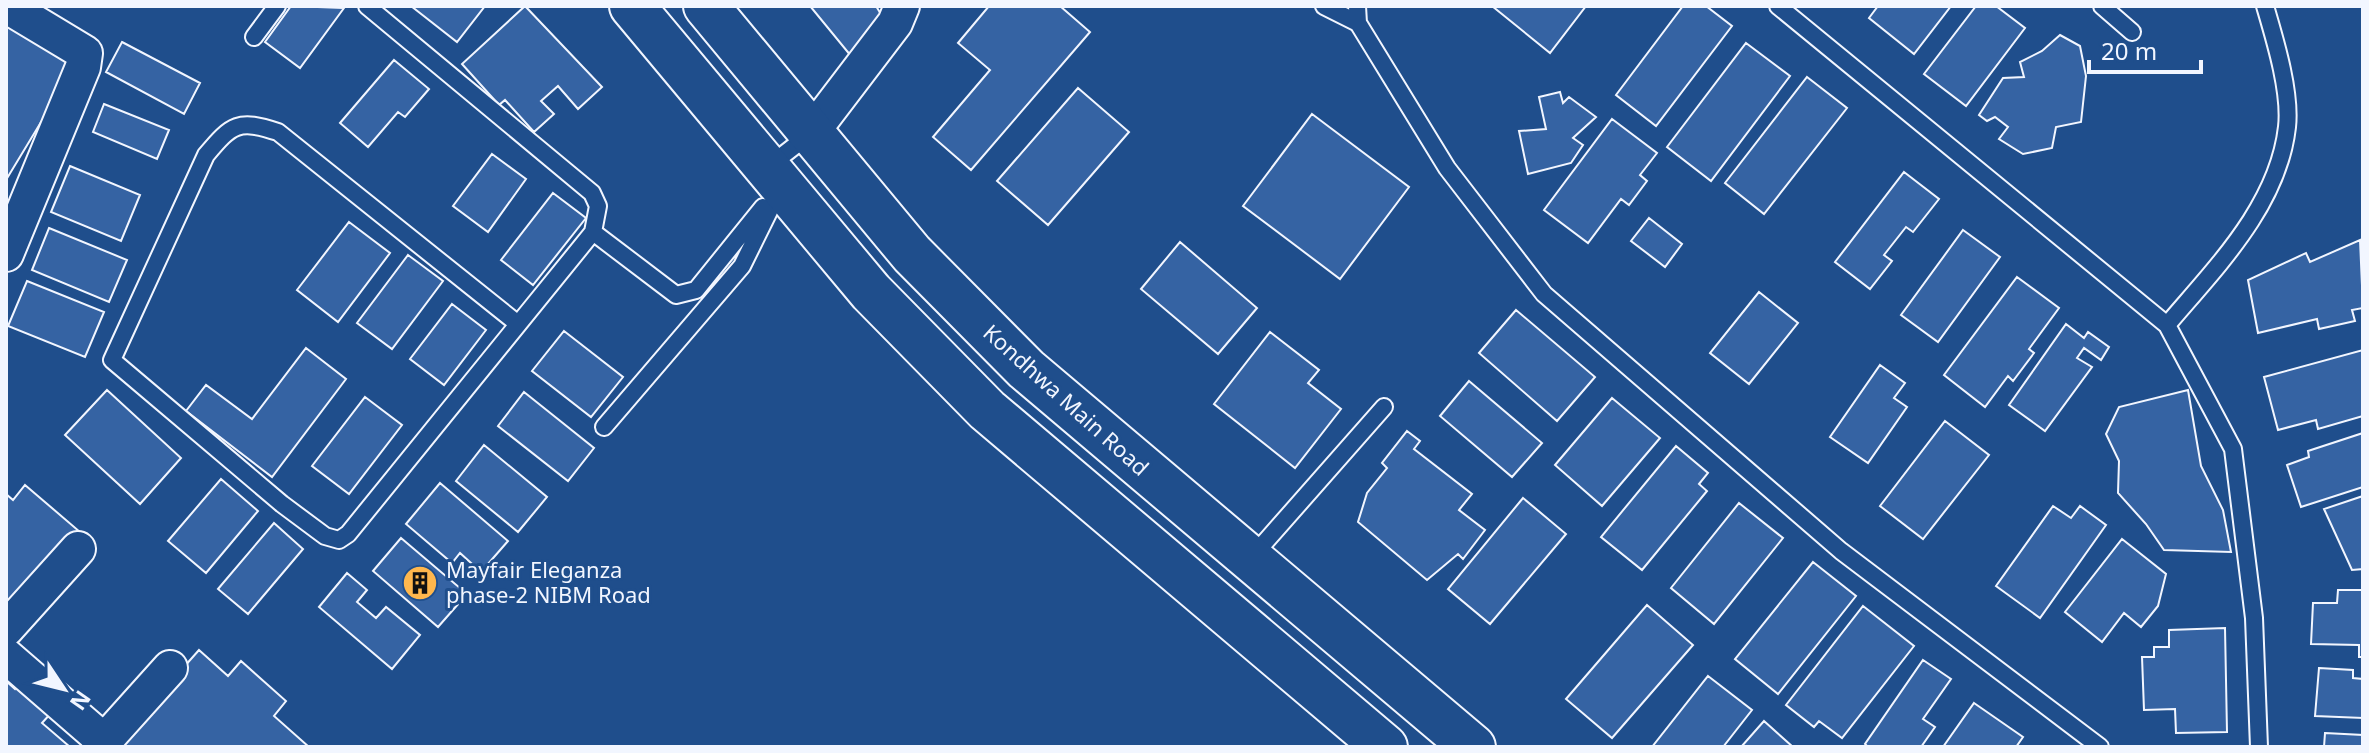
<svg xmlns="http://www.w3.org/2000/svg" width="2369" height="753" font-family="'Noto Sans',sans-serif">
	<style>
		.building { fill: #3563a3; stroke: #f2f6ff; stroke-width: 2 }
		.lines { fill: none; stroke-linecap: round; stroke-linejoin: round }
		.service-casing { stroke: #f2f6ff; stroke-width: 20 }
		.minor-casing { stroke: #f2f6ff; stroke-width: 38 }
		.primary-casing { stroke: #f2f6ff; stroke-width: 48 }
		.service { stroke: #1f4e8c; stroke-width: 16 }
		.minor { stroke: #1f4e8c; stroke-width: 34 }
		.primary { stroke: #1f4e8c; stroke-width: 44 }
		.labels { text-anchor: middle; stroke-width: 6; stroke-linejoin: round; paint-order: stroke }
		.street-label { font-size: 22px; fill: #f2f6ff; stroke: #1f4e8c }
		.poi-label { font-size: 22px; fill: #f2f6ff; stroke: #1f4e8c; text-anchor: start }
	</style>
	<rect width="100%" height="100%" fill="#1f4e8c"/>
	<path class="building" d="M291 6 344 8 300 68 265 42Z
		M411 6H485L457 42Z
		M525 6 602 87 578 109 558 86 541 101 554 114 534 132 505 100 499 105 462 64Z
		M810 6H876L887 24 851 56Z
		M1060 6 1090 32 971 170 933 137 990 70 958 43 989 6Z
		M1492 6H1586L1550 53Z
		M1683 6H1706L1732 26 1656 126 1616 95Z
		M1878 6H1951L1914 54 1869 18Z
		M1976 6H1996L2025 28 1966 106 1924 74Z
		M6 17 78 61 6 180Z
		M2060 35 2080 46 2086 76 2081 122 2056 127 2052 148 2023 154 1999 139 2008 127 1995 117 1987 121 1979 115 2003 78 2024 77 2020 62 2042 51Z
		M122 42 200 83 184 114 106 72Z
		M1746 43 1790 76 1711 181 1667 147Z
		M394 60 429 89 405 117 398 112 368 147 340 123Z
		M1807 77 1847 108 1764 214 1725 183Z
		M1078 88 1129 132 1048 225 997 181Z
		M1560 92 1563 103 1569 97 1596 117 1573 138 1583 145 1571 163 1528 174 1519 131 1546 129 1539 97Z
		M104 104 169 130 157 159 93 132Z
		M1312 114 1409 187 1340 279 1243 206Z
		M1612 119 1657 153 1640 175 1647 181 1629 205 1621 199 1588 243 1544 210Z
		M492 154 526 179 488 232 453 206Z
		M70 166 140 195 121 241 51 212Z
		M1904 172 1939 199 1913 232 1906 227 1884 255 1892 261 1870 289 1835 262Z
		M553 193 586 218 533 285 501 260Z
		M1649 218 1682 244 1665 267 1631 241Z
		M349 222 390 253 338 322 297 290Z
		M49 228 127 260 109 302 32 270Z
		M1963 230 2000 257 1938 342 1901 315Z
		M2360 240 2363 308 2352 310 2355 321 2319 329 2317 319 2258 333 2248 280 2306 253 2310 262Z
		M1180 242 1257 308 1218 354 1141 289Z
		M408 255 443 281 392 349 357 323Z
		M2017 277 2059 308 2029 349 2034 353 2013 381 2008 376 1985 407 1944 375Z
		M27 281 104 312 85 357 8 326Z
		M1759 292 1798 323 1749 384 1710 353Z
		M452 304 486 330 444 385 410 359Z
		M1516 310 1595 377 1557 421 1479 353Z
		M2066 324 2084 338 2088 332 2109 347 2101 360 2084 348 2077 358 2092 367 2045 431 2009 405Z
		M564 331 623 377 591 417 532 371Z
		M1270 332 1319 370 1308 383 1341 409 1295 468 1214 404Z
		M306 348 346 379 272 477 186 411 206 385 252 419Z
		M2363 350V416L2318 429 2316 420 2278 430 2264 377Z
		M1880 365 1905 383 1894 398 1907 407 1868 463 1830 437Z
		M1469 381 1542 443 1512 477 1440 416Z
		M107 390 181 458 140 504 65 435Z
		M2188 390 2201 466 2223 510 2231 552 2164 550 2146 524 2118 493 2119 461 2106 434 2119 407Z
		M524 392 594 448 568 481 498 426Z
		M365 397 402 425 349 494 312 466Z
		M1612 398 1660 438 1602 506 1555 465Z
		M1945 421 1989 455 1923 539 1880 506Z
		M1407 431 1420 441 1414 449 1472 494 1459 510 1485 530 1463 559 1458 554 1427 580 1358 522 1367 493 1387 468 1382 463Z
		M2363 433V487L2301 507 2287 465 2309 457 2308 451Z
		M484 445 547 497 518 532 456 481Z
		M1676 446 1708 473 1699 484 1707 491 1642 570 1601 537Z
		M221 479 258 511 206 573 168 541Z
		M440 483 508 541 481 572 460 553 452 563 406 524Z
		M25 485 80 532 6 618V494L13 500Z
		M2363 496V569L2352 570 2324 509Z
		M1523 498 1566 534 1490 624 1448 589Z
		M1739 503 1783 538 1714 624 1671 588Z
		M2053 506 2071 518 2080 506 2106 525 2040 618 1996 586Z
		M274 523 303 549 248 614 218 589Z
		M401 538 467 594 438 627 373 571Z
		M2122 539 2166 574 2158 606 2141 627 2124 613 2102 642 2065 612Z
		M1813 562 1856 596 1778 694 1735 659Z
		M347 573 367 590 357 602 376 618 386 607 420 635 392 669 319 607Z
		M2338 590H2363V657H2359V645L2311 644 2313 603H2337Z
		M1647 605 1693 645 1612 738 1566 699Z
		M1863 606 1914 646 1842 738 1819 721 1814 727 1786 705Z
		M2225 628 2227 732 2176 733 2175 709 2144 710 2142 657H2154V647H2169V630Z
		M199 650 228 676 241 661 286 701 274 716 309 747H113Z
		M1923 660 1951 679 1923 719 1935 727 1921 747H1868L1865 744Z
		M2319 668 2353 670V678L2363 679V718L2315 716Z
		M1708 676 1752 710 1723 747H1652Z
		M6 681 15 689 19 684 52 712 42 723 70 747H6Z
		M1974 703 2023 737 2016 747H1943Z
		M1764 721 1793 747H1741Z
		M2325 733 2363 735V747H2324Z"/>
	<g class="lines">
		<g class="service-casing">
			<path id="service" d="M367 6 592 193 598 206 593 232 348 534 339 540 325 536 282 504 112 360 206 155C232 124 238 119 278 132L518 324
				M1324 6 1358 23
				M1357 6 1358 23 1447 168 1544 294 1841 551 2100 747
				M1778 6 2167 325
				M2102 6 2132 32
				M254 37 277 6
				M769 166 810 134
				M593 232 676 295 696 290 763 207
				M604 427 742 266 780 189
				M1251 558 1384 407
				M2259 747 2254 618 2233 449 2167 325C2216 267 2278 206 2287 127 2291 92 2275 40 2265 6"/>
		</g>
		<g class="minor-casing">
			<path id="minor" d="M812 132 895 23 902 6
				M6 254 83 67 85 53 7 6
				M6 629 78 549
				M6 656 104 741
				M99 747 170 668"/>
		</g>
		<g class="primary-casing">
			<path id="primary" d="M632 6 871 292 987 410 1385 747
				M706 6 912 254 1026 369 1473 747"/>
		</g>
		<use href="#service" class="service"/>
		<use href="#minor" class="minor"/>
		<use href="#primary" class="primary"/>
	</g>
	<defs>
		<g id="building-disc" transform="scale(1.8)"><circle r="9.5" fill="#ffb74d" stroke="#1f4e8c"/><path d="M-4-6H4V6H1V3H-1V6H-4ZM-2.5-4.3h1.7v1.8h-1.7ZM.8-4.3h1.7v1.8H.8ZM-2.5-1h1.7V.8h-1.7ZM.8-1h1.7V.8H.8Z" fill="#111"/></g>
	</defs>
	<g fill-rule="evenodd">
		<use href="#building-disc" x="420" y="583"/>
	</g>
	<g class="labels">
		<g class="street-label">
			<text transform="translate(1066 400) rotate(42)" y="8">Kondhwa Main Road</text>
		</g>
		<g class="poi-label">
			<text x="446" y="578">Mayfair Eleganza<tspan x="446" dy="25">phase-2 NIBM Road</tspan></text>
		</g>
	</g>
	<rect width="2369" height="753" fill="none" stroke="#f2f6ff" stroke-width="16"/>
	<g transform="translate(64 689) rotate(125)" stroke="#1f4e8c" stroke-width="6" paint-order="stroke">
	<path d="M0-6L14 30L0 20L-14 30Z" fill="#f2f6ff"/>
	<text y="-12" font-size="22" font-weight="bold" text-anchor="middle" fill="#f2f6ff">N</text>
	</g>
	<path d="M2089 60v12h112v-12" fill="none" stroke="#f2f6ff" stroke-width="4"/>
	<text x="2101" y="60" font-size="24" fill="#f2f6ff" stroke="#1f4e8c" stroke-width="6" paint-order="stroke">20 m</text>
</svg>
